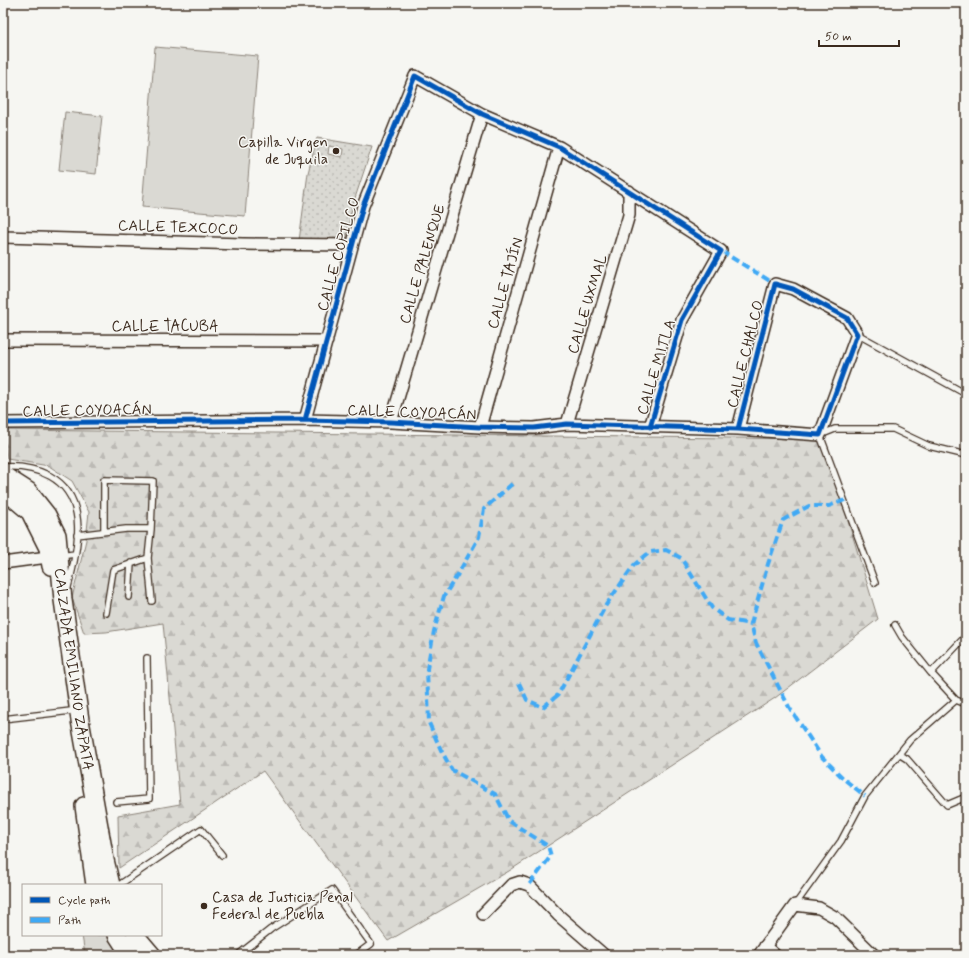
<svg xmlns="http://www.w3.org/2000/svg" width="969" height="958" font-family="Mynerve,sans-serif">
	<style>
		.forest { fill: url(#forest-firs); stroke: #8a8278 }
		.park { fill: url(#park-dots); stroke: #8a8278; fill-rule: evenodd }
		.garden { fill: #dad9d3; stroke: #8a8278 }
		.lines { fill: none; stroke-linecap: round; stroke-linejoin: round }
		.lane-casing { stroke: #3b2a1e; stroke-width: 8 }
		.street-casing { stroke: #3b2a1e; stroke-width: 14 }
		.primary-casing { stroke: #3b2a1e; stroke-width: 20 }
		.lane { stroke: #f6f6f2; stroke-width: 5.5 }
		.street { stroke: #f6f6f2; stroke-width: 11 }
		.primary { stroke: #f6f6f2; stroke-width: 17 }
		.quiet { stroke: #3fa9f5; stroke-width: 4; stroke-dasharray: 8 4; stroke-linecap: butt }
		.cycleway-casing { stroke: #f6f6f2; stroke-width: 8 }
		.cycleway { stroke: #0057b8; stroke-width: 5 }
		.poi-dot { fill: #3b2a1e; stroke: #f6f6f2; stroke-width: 1.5 }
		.labels { text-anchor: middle; stroke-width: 3; stroke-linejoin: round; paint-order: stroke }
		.poi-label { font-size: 15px; fill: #3b2a1e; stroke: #f6f6f2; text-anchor: end }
		.street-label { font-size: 15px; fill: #3b2a1e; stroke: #f6f6f2 }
	</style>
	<defs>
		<pattern id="forest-firs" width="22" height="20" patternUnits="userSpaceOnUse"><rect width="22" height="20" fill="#dad9d3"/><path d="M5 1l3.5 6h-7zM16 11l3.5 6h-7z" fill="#bcbab5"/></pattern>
		<pattern id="park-dots" width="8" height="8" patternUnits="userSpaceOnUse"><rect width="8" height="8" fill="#dad9d3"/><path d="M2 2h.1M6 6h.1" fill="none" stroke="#bcbab5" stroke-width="1.8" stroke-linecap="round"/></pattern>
	</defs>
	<rect width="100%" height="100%" fill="#f6f6f2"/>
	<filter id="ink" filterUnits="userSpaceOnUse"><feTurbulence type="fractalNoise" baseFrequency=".025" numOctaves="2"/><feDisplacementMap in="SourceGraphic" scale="8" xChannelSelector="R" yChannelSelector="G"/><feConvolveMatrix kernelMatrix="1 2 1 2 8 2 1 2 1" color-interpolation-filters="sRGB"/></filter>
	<g filter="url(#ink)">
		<path class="forest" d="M4 430 823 439 878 619 775 698 509 871 388 941 263 771 119 868 118 815 180 804 163 623 106 632 84 633 72 598 86 540 89 512 72 481 49 466 7 459Z"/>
		<path class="park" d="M317 138 372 147 352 207 346 242 299 241 308 173ZM329 146 343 149 342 157 328 154Z"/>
		<path class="garden" d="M155 47 258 56 245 216 142 207Z
			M65 112 102 116 96 174 59 170Z
			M82 935H112L124 955H85Z"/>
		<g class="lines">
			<g class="lane-casing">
				<path id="lane" d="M857 334 966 394
					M3 467C20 466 35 468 50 476 90 498 78 550 68 587
					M104 531V480L153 481 151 529
					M77 535 126 529H151L148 558 152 601
					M60 556 75 554
					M875 583 820 435 835 429H893L929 446 966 455
					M129 597 131 563
					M106 613 113 570 148 558
					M895 625 902 637 931 673 956 700 966 704
					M931 673 966 636
					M3 719 71 711
					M899 754 907 759 947 805 966 797
					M116 802 149 799 147 658
					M119 885 201 829 222 855
					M795 905 841 841 865 796 910 740 956 700
					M238 955 271 929 332 890 371 944 356 955"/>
			</g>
			<g class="street-casing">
				<path id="street" d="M3 237 243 244 352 245
					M3 340 327 341
					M305 420 363 206 415 76 482 114 559 147 721 251 682 320 650 427
					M391 422 482 114
					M3 423 305 420 391 422 480 427 534 428 567 424 738 429 820 435 857 334 847 318 793 289 775 284 738 429
					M567 424 629 215V191
					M480 427 559 147
					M3 563 55 556
					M483 914 511 885 520 882 529 885 558 915 604 955
					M765 946 775 955
					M759 955 795 905 819 908 835 917 874 955"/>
			</g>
			<g class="primary-casing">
				<g id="primary">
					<path id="s1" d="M3 475 28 491 47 515 57 535 63 600 80 720 105 860 111 885"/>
					<path d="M3 489 30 512 48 548 51 566"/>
					<path d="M84 806 95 885"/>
					<path d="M117 935 130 955"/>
					<path d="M135 935 152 955"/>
				</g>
			</g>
			<use href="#lane" class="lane"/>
			<use href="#street" class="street"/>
			<use href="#primary" class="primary"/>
			<path class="quiet" d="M721 251 775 284
				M512 484 484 509 479 537 458 574 444 596 434 631 427 669 429 723 441 750 452 770 495 794 509 821 548 846 551 856 529 885
				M845 500 829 506H809L783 520 768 564 751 624 756 643 789 707 822 757 845 780 865 796
				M519 683 527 700 543 707 558 695 606 605 634 565 650 552 666 550 681 558 712 608 728 620 751 624"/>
			<g class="cycleway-casing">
				<path id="cycleway" d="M305 420 363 206 415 76 482 114 559 147 721 251 682 320 650 427
					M3 423 305 420 391 422 480 427 534 428 567 424 738 429 820 435 857 334 847 318 793 289 775 284 738 429"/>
			</g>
			<use href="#cycleway" class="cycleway"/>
		</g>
	</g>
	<g class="poi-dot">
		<circle cx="336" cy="151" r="4"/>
		<circle cx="204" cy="906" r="4"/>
	</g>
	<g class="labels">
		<g class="poi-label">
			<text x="328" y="147">Capilla Virgen<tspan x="328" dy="17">de Juquila</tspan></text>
			<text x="212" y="902" text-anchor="start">Casa de Justicia Penal<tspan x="212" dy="17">Federal de Puebla</tspan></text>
		</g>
		<g class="street-label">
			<text transform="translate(178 227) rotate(2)" y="5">CALLE TEXCOCO</text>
			<text transform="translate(338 254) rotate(-74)" y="5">CALLE COPILCO</text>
			<text transform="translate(422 264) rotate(-73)" y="5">CALLE PALENQUE</text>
			<text transform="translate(505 283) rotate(-74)" y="5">CALLE TAJÍN</text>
			<text transform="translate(587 304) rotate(-73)" y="5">CALLE UXMAL</text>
			<text x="165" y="331">CALLE TACUBA</text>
			<text transform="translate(745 354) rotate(-76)" y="5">CALLE CHALCO</text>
			<text transform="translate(656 367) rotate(-73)" y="5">CALLE MITLA</text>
			<text transform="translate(87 410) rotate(-1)" y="5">CALLE COYOACÁN</text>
			<text transform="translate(412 412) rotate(2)" y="5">CALLE COYOACÁN</text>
			<text dy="5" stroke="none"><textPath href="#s1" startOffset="218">CALZADA EMILIANO ZAPATA</textPath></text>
		</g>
	</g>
	<rect width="969" height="958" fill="none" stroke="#f6f6f2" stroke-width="16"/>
	<rect x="8" y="8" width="953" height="942" fill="none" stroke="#3b2a1e" stroke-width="1.5" filter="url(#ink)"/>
	<rect x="22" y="884" width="140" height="52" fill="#f6f6f2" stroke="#aba49d"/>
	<rect x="30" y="897" width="20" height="6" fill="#0057b8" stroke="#aba49d"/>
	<text x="58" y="904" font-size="12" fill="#3b2a1e">Cycle path</text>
	<rect x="30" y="917" width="20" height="6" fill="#3fa9f5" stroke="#aba49d"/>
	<text x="58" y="924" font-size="12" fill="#3b2a1e">Path</text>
	<path d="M819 40v6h80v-6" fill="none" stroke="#3b2a1e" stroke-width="2"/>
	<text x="825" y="40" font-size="12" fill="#3b2a1e" stroke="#f6f6f2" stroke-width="3" paint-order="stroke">50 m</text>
</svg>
